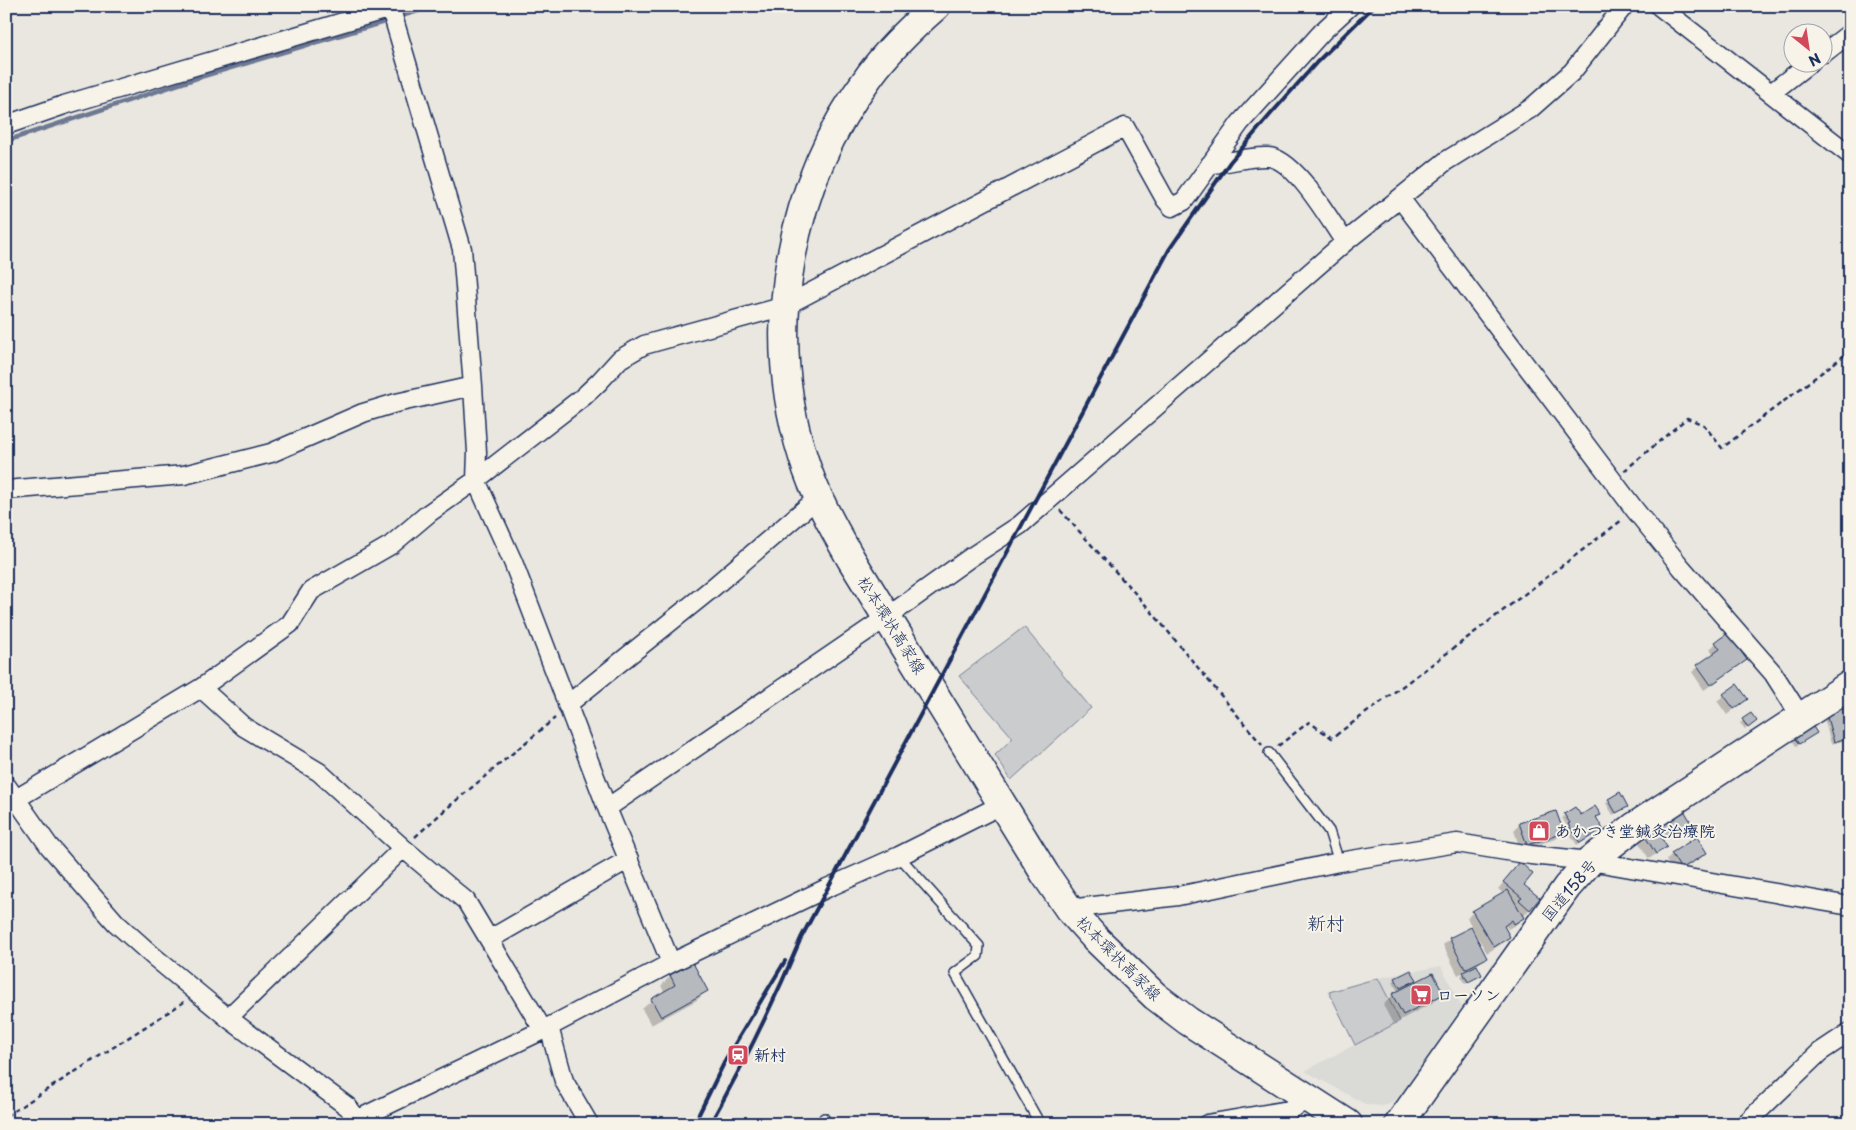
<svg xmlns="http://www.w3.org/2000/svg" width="1856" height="1130" font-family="'Playpen Sans','Klee One',sans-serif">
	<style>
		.built { fill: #dadad6 }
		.green { fill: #cbcccd; stroke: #737e96 }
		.shadow { fill: #0003 }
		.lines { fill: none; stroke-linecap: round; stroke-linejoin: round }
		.stream { stroke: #6d7892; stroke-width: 4.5 }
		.building { fill: #b6babf; stroke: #1b2f5e }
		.lane-casing { stroke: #1b2f5e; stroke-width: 12 }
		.street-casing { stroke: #1b2f5e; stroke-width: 21 }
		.primary-casing { stroke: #1b2f5e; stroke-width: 31 }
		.highway-casing { stroke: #1b2f5e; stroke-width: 31 }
		.path { stroke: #1b2f5e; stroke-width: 2.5; stroke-dasharray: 5 4; stroke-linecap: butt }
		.lane { stroke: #f7f3e8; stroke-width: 9 }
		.street { stroke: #f7f3e8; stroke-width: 18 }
		.primary { stroke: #f7f3e8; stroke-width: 28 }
		.highway { stroke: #f7f3e8; stroke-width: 28 }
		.rail { stroke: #1b2f5e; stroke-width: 4 }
		.labels { text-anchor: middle; stroke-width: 4; stroke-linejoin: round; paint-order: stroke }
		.street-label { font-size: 16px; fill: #1b2f5e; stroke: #f7f3e8 }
		.poi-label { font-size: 16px; font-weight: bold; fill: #1b2f5e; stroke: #f7f3e8; text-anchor: start }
		.quarter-label { font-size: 19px; fill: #1b2f5e; stroke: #f7f3e8 }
	</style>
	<rect width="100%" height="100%" fill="#eae7e0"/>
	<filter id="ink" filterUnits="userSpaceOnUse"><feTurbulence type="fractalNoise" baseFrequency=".02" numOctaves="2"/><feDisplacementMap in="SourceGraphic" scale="10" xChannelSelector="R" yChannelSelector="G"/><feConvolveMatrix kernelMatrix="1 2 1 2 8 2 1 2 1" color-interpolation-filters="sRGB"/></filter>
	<g filter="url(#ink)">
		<path class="built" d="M1441 966 1462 1007 1404 1090 1395 1100 1384 1106 1367 1105 1305 1071 1399 1021 1378 978Z"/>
		<path class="green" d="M1024 627 1091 708 1011 780 995 755 1013 738 959 676Z
			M1378 978 1400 1021 1355 1045 1329 992Z"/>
		<path class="shadow" d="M1716 643 1745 660 1739 666 1704 690 1692 672 1714 655 1710 649Z
			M1736 686 1746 699 1727 715 1717 701Z
			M1850 708V739L1831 744 1824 718Z
			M1751 715 1753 724 1745 729 1740 723Z
			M1813 735 1796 746 1790 737Z
			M1619 794 1624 809 1613 815 1606 803Z
			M1599 814 1595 818 1599 831 1577 845 1566 828 1567 826 1562 818 1565 815 1580 816Z
			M1690 822 1683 828 1662 841 1666 847 1649 859 1637 840 1657 823Z
			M1520 824 1562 833 1556 839 1520 850 1514 830Z
			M1706 853 1700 859 1674 874 1666 860 1672 854Z
			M1514 870 1522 885 1538 899 1517 924 1508 929 1506 926 1503 927 1509 937 1503 943 1487 953 1472 928 1471 929 1485 958 1476 966 1481 974 1465 983 1461 976 1466 971 1458 975 1443 945 1450 939 1472 927 1467 918 1473 912 1504 894 1498 889Z
			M692 964 706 991 697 1000 651 1025 642 1009 652 1000 665 993 661 986 670 976Z
			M1396 979 1415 980 1410 985 1442 994 1432 1003 1393 1024 1383 1005 1393 995 1398 992 1393 982Z"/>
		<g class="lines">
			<path class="stream" d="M398 17 435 6
				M6 141 197 78 391 20
				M1733 1124 1741 1116"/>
		</g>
		<path class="building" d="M1728 633 1747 660 1711 685 1697 665 1720 649 1715 642Z
			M1737 684 1748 699 1734 709 1723 694Z
			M1850 707V737L1834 742 1826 714Z
			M1751 713 1757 721 1748 728 1742 719Z
			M1810 722 1817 733 1799 744 1792 734Z
			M1620 792 1628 807 1616 813 1608 799Z
			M1595 806 1601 815 1596 817 1603 829 1580 843 1568 824 1570 823 1564 814 1575 807 1581 815Z
			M1682 807 1691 822 1665 838 1656 822Z
			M1556 811 1564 833 1527 845 1519 823Z
			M1654 826 1667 847 1656 854 1643 833Z
			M1697 837 1707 853 1681 869 1671 853Z
			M1520 862 1533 874 1524 885 1540 898 1530 910 1519 900 1522 898 1503 882Z
			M1508 890 1524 918 1514 924 1512 920 1504 926 1510 937 1494 947 1472 911Z
			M1471 927 1487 958 1465 969 1449 938Z
			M693 963 708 991 661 1017 651 999 675 985 670 975Z
			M1477 965 1482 975 1468 982 1463 972Z
			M1411 970 1417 980 1400 988 1395 978Z
			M1433 973 1444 994 1403 1015 1392 994Z"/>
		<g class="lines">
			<g class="lane-casing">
				<path id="lane" d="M1269 753 1329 831 1339 862
					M899 856 979 946 978 956 955 973 1040 1124
					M824 1118 826 1124"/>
			</g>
			<g class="street-casing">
				<path id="street" d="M390 6 462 249 473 386 477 452 476 480 513 562 607 808 671 963
					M1659 6 1850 155
					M1824 53 1850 33
					M1771 93 1811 62
					M6 125 64 105 397 6
					M1210 164C1229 163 1249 156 1268 157 1295 158 1330 221 1345 242
					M1400 198 1635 510 1681 567 1773 673 1801 717
					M6 490 184 475 271 453 363 413 396 403 473 386
					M201 688 244 727 319 772 403 848 466 901 543 1030
					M567 705 710 590 819 497
					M6 785 49 846 116 923 153 956 228 1018 348 1107 357 1119
					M6 805 201 688 290 624 311 591 391 545 429 513 476 480 583 397 599 382 620 359 644 345 785 306 1125 127 1165 199 1172 207 1184 201 1240 123 1323 31 1350 6
					M607 808 887 617 971 557 1020 525 1345 242 1446 161 1530 109 1572 72 1624 6
					M1069 909 1178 896 1339 862 1457 843 1531 855 1590 861 1850 906
					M490 939 629 859
					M228 1018 403 848
					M549 1027 564 1081 589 1124
					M348 1124 543 1030 671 963 827 888 899 856 1003 804
					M1207 1124 1289 1110 1309 1099
					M1745 1124 1820 1052 1850 1032"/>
			</g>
			<g class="primary-casing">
				<path id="primary" d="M936 6C912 27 889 49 870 75 790 183 762 327 803 457 814 493 832 526 851 559L1045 874 1069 909 1095 938 1155 996 1188 1021 1348 1124"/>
			</g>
			<g class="highway-casing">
				<path id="highway" d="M1399 1124 1567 887 1590 861 1634 827 1850 685"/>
			</g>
			<path class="path" d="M1624 471 1687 418 1704 425 1722 448 1850 351
				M1060 510 1151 611 1262 745
				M1278 746 1309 722 1332 738 1442 657 1622 520
				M415 837 446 809 555 718
				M6 1116 184 1002"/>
			<use href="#lane" class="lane"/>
			<use href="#street" class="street"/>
			<use href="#primary" class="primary"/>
			<use href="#highway" class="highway"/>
			<path class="rail" d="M694 1124 727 1057 785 961
				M710 1124C744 1064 774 1002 801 938L1169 250 1230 162 1270 115 1317 62 1374 6"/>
		</g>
	</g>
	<defs>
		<g id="shop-square" transform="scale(1.125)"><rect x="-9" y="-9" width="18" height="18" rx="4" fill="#d1495b" stroke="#f7f3e8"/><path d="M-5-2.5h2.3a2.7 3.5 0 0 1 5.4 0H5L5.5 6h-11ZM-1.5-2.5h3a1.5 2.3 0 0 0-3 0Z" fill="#fff"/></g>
		<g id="supermarket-square" transform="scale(1.125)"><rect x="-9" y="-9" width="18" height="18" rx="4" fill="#d1495b" stroke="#f7f3e8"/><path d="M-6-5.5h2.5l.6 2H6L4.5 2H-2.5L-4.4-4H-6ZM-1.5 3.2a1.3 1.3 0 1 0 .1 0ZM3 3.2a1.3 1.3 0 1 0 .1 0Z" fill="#fff"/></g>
		<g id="station-square" transform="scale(1.125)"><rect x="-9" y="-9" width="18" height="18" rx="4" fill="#d1495b" stroke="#f7f3e8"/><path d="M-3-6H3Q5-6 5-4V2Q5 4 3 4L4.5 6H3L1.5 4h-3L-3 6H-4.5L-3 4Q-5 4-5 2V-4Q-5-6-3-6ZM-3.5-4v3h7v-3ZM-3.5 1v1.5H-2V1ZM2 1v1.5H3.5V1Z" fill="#fff"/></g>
	</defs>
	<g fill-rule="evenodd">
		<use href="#shop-square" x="1539" y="831"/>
		<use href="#supermarket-square" x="1421" y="995"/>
		<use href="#station-square" x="738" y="1055"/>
	</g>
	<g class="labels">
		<g class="street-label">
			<text transform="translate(892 625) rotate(58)" y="6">松本環状高家線</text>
			<text transform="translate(1569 890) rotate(-50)" y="6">国道158号</text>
			<text transform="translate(1119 958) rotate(45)" y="6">松本環状高家線</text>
		</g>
		<g class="poi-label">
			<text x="1555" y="837">あかつき堂鍼灸治療院</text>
			<text x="1437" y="1001">ローソン</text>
			<text x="754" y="1061">新村</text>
		</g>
		<g class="quarter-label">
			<text x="1326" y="930">新村</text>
		</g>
	</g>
	<rect width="1856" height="1130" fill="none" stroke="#f7f3e8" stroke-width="25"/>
	<rect x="12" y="12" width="1831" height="1105" fill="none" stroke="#1b2f5e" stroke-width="2" filter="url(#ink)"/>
	<g transform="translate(1808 48) rotate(150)"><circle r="24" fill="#f7f3e8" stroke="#9fa5b1"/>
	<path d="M0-4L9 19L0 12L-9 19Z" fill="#d1495b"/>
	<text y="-8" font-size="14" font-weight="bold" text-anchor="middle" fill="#1b2f5e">N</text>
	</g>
</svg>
